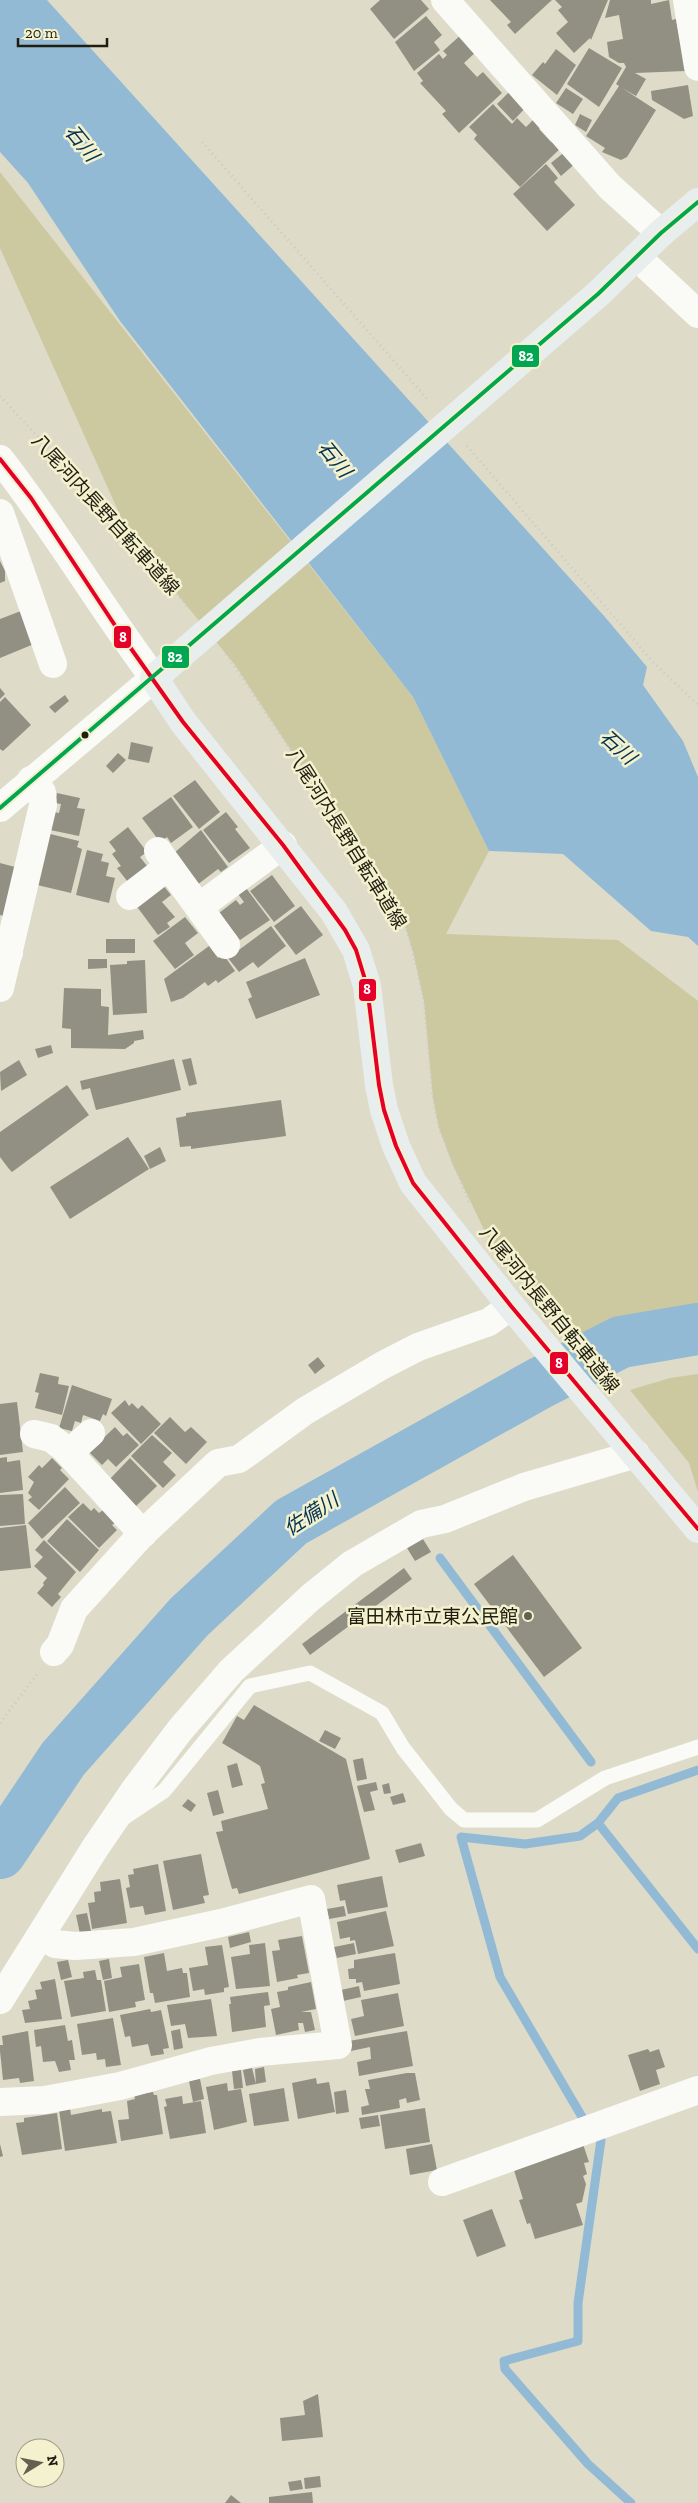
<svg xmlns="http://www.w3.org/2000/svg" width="698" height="2503" font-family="'Zilla Slab','Noto Sans JP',serif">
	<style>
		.green { fill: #ccc8a0 }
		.water { fill: #93bad5 }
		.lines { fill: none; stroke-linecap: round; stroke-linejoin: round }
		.stream { stroke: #93bad5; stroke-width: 9 }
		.river { stroke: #93bad5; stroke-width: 52 }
		.building { fill: #919082 }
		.path { stroke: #cacac4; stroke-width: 3; stroke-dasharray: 1 4; stroke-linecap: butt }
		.service { stroke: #fafaf7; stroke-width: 15 }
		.minor { stroke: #fafaf7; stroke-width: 28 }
		.tertiary { stroke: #fafaf7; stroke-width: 28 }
		.secondary { stroke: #fafaf7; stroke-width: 28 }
		.primary { stroke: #e8edee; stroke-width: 28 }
		.bus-1-casing { stroke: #f4f1ce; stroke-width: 8 }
		.bus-2-casing { stroke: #f4f1ce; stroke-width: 8 }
		.bus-1 { stroke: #e4002b; stroke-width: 4 }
		.bus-2 { stroke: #00a651; stroke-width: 4 }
		.bus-dot { fill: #1f1e11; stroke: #f4f1ce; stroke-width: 2 }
		.poi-dot { fill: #626051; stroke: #f4f1ce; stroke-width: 2 }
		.labels { text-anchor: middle; stroke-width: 5; stroke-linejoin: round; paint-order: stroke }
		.street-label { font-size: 19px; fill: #1f1e11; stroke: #f4f1ce }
		.poi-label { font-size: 19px; fill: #1f1e11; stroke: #f4f1ce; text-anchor: end }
		.water-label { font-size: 20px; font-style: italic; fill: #043251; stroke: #f4f1ce }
		.line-badge { stroke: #f4f1ce; stroke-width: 2 }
		.badge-label { font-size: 14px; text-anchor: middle; font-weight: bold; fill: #fff }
	</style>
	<rect width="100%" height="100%" fill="#dedcc9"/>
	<path class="green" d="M0 172 413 697 489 851 446 934 618 940 698 1001V1315L614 1334 590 1352 487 1236 452 1163 439 1128 433 1098 424 1001 413 952 404 922 235 665 129 535 0 248Z
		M698 1374V1492L689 1463 630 1390 670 1378Z"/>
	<path class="water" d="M0 0H47L605 617 647 667 643 685 683 741 698 777V946L688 937 651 931 563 854 489 851 413 697 120 321 28 183 0 152Z
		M698 1315V1338L624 1351 600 1361 590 1352 614 1334Z"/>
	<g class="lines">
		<path class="stream" d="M440 1558 591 1762
			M598 1823 698 1949
			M631 2503 588 2464 505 2369 504 2361 578 2341V2303L601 2140 585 2122 500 1977 461 1837 525 1844 580 1836 598 1823 618 1798 698 1770"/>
		<path class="river" d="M0 1853 63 1759 189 1617 291 1522 540 1383 621 1342 698 1329"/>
	</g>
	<path class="building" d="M380 0H421L429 9 394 39 370 9Z
		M490 0H552L515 34 507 25 511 22Z
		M555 0H608L591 40 590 38 574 53 556 33 568 22 558 10 562 7Z
		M610 0H651V4L669 0 672 20 676 19 686 71 635 73 646 79 636 96 622 88 656 110 627 157 621 160 602 152 605 148 586 136 619 86 616 84 626 67 624 63H619L609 57 607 42 623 39 619 15 605 18Z
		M426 16 442 35 434 42 440 50 414 71 395 42Z
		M463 33 477 51 464 63 477 77 483 72 502 93 459 133 442 114 446 111 420 83 423 81 417 73 439 54 443 59 447 55 443 51Z
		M589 48 622 68 599 107 567 84Z
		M556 49 576 65 557 95 532 75 543 62 545 64Z
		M688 85 693 116 684 119 652 100 651 91Z
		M515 86 530 103 513 121 497 104Z
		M566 88 583 99 573 114 556 103Z
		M493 104 512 124 517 118 526 127 539 114 547 122 539 129 551 142 557 137 564 145 520 187 474 139 477 135 469 127Z
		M580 114 592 120 586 132 575 125Z
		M567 150 577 162 561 176 551 163Z
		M546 164 558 178 554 182 575 205 547 231 513 194Z
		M0 561 5 571V581L0 583Z
		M21 611 34 644 0 658V619Z
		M0 688 5 694 0 699Z
		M65 695 69 701 55 713 49 707Z
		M5 697 31 725 3 751 0 749V702Z
		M131 742 153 747 149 763 128 759Z
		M118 753 126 760 113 773 106 766Z
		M195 780 220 812 199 829 173 796Z
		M57 793 80 798 77 808 85 809 79 836 50 830 54 812 59 813 61 804 55 803Z
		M171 797 193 827 171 843 167 837 160 842 142 818Z
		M226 812 238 827 235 829 250 848 229 863 203 830Z
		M128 827 147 852 140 857 151 871 131 886 117 868 121 866 112 854 116 851 109 842Z
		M201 830 228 867 221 872 218 869 197 885 174 853Z
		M46 833 79 841 77 847 82 849 71 893 33 884Z
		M87 850 103 854 101 861 109 863 106 876 115 878 109 903 76 895Z
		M0 863 15 867 4 916 0 915Z
		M272 875 295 906 274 922 250 891Z
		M159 880 171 895 162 902 175 917 167 923 170 927 158 935 132 900Z
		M246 888 270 920 240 940 219 913 236 900 240 905 244 902 238 894Z
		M301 906 323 935 296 955 274 926Z
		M185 917 198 933 185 943 194 955 175 969 153 941Z
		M271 926 286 946 258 968 253 962 239 972 228 958Z
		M106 939H135V953H106Z
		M209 946 218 958 223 954 235 971 218 983 216 980 208 986 205 982 183 998 171 1002 164 979Z
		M305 958 320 995 256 1019 248 999 252 997 246 982Z
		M88 959H107V968L88 969Z
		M145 960 147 1013 113 1015 110 965 127 964V961Z
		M64 988 101 989V1006L109 1007 108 1035 143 1030 144 1039 134 1041V1043L125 1049 71 1048V1029L62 1028Z
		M51 1045 53 1053 38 1058 35 1049Z
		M191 1058 197 1084 189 1086 182 1060Z
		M174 1059 181 1090 96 1110 90 1088 82 1090 80 1081Z
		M19 1060 27 1075 1 1091 0 1072Z
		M67 1085 89 1115 12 1172 9 1169 0 1157V1132Z
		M281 1100 286 1136 191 1149V1146L180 1147 176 1118 186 1116V1113Z
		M128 1137 149 1169 70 1219 50 1187Z
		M160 1147 166 1161 150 1169 144 1156Z
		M318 1357 325 1366 315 1374 308 1365Z
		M40 1373 59 1377 58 1384 69 1386 62 1415 35 1408 39 1393 35 1392Z
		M72 1385 112 1399 106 1416 103 1414 100 1421 83 1415 81 1423 75 1421 72 1431 59 1428Z
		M125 1400 129 1406 132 1403 138 1409 142 1405 161 1424 141 1444 111 1413Z
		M17 1402 23 1452 0 1455V1404Z
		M170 1417 185 1432 191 1427 207 1442 186 1464 154 1433Z
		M115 1427 123 1436 127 1433 139 1445 116 1467 108 1459 102 1465 89 1452Z
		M152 1435 172 1453 163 1462 176 1475 163 1488 131 1456Z
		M7 1457V1462L20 1460 23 1490 0 1493V1458Z
		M52 1458 62 1468 60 1470 69 1479 39 1510 28 1500 32 1497 28 1493 34 1482 28 1477 39 1465 42 1468Z
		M130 1458 157 1486 135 1507 109 1480Z
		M65 1487 80 1503 42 1539 28 1523Z
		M23 1494 25 1524 0 1526V1495Z
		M83 1503 91 1511 94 1508 99 1513 103 1510 115 1523 112 1525 117 1530 99 1548 68 1517Z
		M67 1519 99 1550 80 1572 47 1541Z
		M26 1525 31 1568 0 1571V1528Z
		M423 1539 431 1552 415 1561 407 1548Z
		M44 1540 76 1572 58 1594 61 1597 52 1607 37 1593 44 1585 43 1583 47 1578 34 1566 43 1557 35 1550Z
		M513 1555 582 1648 544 1677 474 1584Z
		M404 1568 412 1579 310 1655 302 1644Z
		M254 1705 346 1759 370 1859 239 1894 237 1888 232 1889 216 1832 223 1831 221 1821 268 1809 261 1784 265 1783 260 1766 222 1743 237 1716 244 1720Z
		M325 1730 341 1738 335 1749 319 1741Z
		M363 1758 367 1779 357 1781 353 1760Z
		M237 1763 243 1785 232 1788 227 1766Z
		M376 1782 378 1790 370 1792 375 1810 364 1812 357 1786Z
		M389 1783 391 1793 384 1794 382 1785Z
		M218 1790 224 1813 213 1816 207 1793Z
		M403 1793 406 1802 393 1805 390 1797Z
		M188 1799 196 1805 191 1812 182 1806Z
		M421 1843 425 1856 399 1863 395 1850Z
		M201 1854 209 1895 203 1896 205 1903 173 1910 163 1861Z
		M158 1864 166 1911 145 1915 143 1906 130 1908 126 1888 130 1887 128 1875 134 1874 133 1869Z
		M382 1876 388 1907 348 1914 345 1900 340 1901 337 1885Z
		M120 1879 127 1923 92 1929 88 1903 95 1902 94 1892 101 1891 100 1882Z
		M344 1906 346 1916 329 1919 327 1909Z
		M386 1911 394 1946 358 1954 355 1940 350 1941V1937L340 1939 337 1922Z
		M87 1913 91 1931 80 1934 76 1915Z
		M249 1932 251 1942 230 1948 228 1937Z
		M302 1936 309 1973 297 1975 298 1978 277 1982 272 1951 280 1950 278 1940Z
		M265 1943 270 1986 236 1989 231 1957 250 1954 249 1945Z
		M354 1943 356 1954 337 1958 334 1947Z
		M222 1945 229 1987 224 1988V1992L205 1995 204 1989 193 1991 189 1968 208 1965 205 1947Z
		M164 1953 167 1971 182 1968 183 1973H187L190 1997 155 2003 153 1993H150L144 1957Z
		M395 1953 400 1984 364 1991 362 1982 356 1983V1979H349L348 1969 354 1968V1960Z
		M109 1959 112 1978 103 1980 99 1961Z
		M68 1960 72 1977 61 1980 57 1962Z
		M139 1964 145 2000 135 2002 136 2007 109 2012 104 1981 122 1977 120 1967Z
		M95 1970 97 1980H101L106 2011 71 2017 64 1981 84 1978 83 1972Z
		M55 1979 62 2019 25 2023 22 2010 30 2009 28 2001 37 1999 35 1990 42 1989 40 1982Z
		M311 1982 316 2009 301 2012H311L315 2030 305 2032 303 2023H298L299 2030 276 2035 271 2009 280 2007 277 1992 288 1990V1987Z
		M359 1986 361 1997 343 2001 341 1990Z
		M268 1992 270 2005 264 2006 266 2027 232 2032 229 2004H231L230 1997Z
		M398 1993 404 2026 355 2036 351 2019 364 2016 361 2000Z
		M211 1999 217 2036 188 2038 185 2024 171 2026 167 2005Z
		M150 2009 151 2012 161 2010 169 2048 163 2049 164 2054 151 2056 148 2044 132 2047 130 2036 125 2037 120 2015Z
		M113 2018 121 2065 106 2067 105 2059 97 2060 96 2053 82 2055 77 2024Z
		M65 2025 68 2041 72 2040 75 2060H69L71 2070 59 2072 55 2061 43 2062 41 2046 36 2047 34 2030Z
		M180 2029 183 2048 174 2050 171 2031Z
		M28 2031 34 2081 20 2083 19 2078 3 2080 0 2051V2045H3L2 2036Z
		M407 2031 413 2066 359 2076 357 2062 371 2059 370 2047 351 2051 349 2041Z
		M648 2049 650 2052 659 2049 665 2067 656 2070 660 2084 640 2091 628 2055Z
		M264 2067 266 2082 256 2084 255 2069Z
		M252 2068 256 2084 246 2086 243 2070Z
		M241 2070 243 2088 234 2089 232 2071Z
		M407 2073H415L420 2100 407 2103 406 2098 399 2100 400 2108 362 2115 361 2107 369 2105 365 2089H370L368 2080Z
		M316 2078 317 2084 329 2082 335 2112 298 2119 292 2083Z
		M200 2079 204 2099 193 2102 189 2081Z
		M227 2083 228 2091 241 2089 247 2122 214 2130 206 2087Z
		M284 2088 289 2121 254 2126 249 2094Z
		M346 2090 349 2112 336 2114 334 2092Z
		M153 2092 154 2095H157L163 2134 121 2141 118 2120 129 2119 127 2101 135 2099 134 2095Z
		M182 2096 183 2104 201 2101 206 2133 170 2139 164 2107 167 2106 165 2099Z
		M70 2108 71 2115 102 2109V2112L111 2111 117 2143 65 2151 59 2110Z
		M425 2108 430 2142 385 2149 380 2115Z
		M57 2113 62 2149 22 2155 16 2123 24 2122V2118Z
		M378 2115 380 2126 361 2129 359 2118Z
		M0 2144 3 2156 0 2157Z
		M432 2144 437 2170 410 2175 406 2149Z
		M583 2144 589 2162 584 2163 587 2174 583 2176 586 2184 582 2202 576 2204 583 2225 535 2239 530 2223 527 2224 519 2200 523 2199 513 2167Z
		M492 2209 506 2246 477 2257 463 2220Z
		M318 2394 323 2437 282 2441 280 2418 305 2415 303 2401Z
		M320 2476 321 2487 305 2489 304 2478Z
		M301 2480 303 2489 290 2491 288 2482Z
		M312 2492 313 2503H269V2497Z
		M231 2495 241 2503H225Z"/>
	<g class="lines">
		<path class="path" d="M202 142 429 401
			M0 396 129 535 189 609
			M467 446 653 662 698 705
			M226 654 364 859 404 922 413 952 424 1001 433 1098 439 1128 470 1205
			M0 1723 37 1674"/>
		<path class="service" d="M122 1819 164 1791 250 1686 310 1673 382 1713 403 1748 451 1809 464 1820H537L605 1778 698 1747"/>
		<path class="minor" d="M445 0 610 187 661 233
			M687 0 698 67
			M0 459C55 529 100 606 154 678
			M0 513 53 664
			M158 851 226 945
			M130 896 169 866
			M199 907 283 845
			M0 988 43 805 42 792 31 780
			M34 1434 51 1438 65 1449 143 1534
			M69 1453 91 1433
			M54 1652 60 1645 74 1609 141 1535 218 1463 239 1459 305 1411 383 1365 418 1347 489 1322 511 1306
			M0 2000 95 1848 136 1788 180 1730 231 1671 310 1598 352 1564 421 1524 445 1519 524 1487 636 1454
			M0 2102 45 2100 120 2086 211 2061 260 2052 338 2045 311 1899 221 1923 134 1942 75 1946 55 1944 41 1935
			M442 2182 698 2090"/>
		<path class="tertiary" d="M637 257 698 314
			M0 949 9 953"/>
		<path class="secondary" d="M0 808 154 678"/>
		<path class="primary" d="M698 202 661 233 598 294 154 678 183 722 334 912 356 950 367 986 379 1085 384 1110 396 1146 413 1183 511 1306 698 1529"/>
		<g class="bus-1-casing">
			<path id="bus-1" d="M0 459 31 498 120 633 183 722 283 845 345 930 356 950 367 986 379 1085 384 1110 396 1146 413 1183 511 1306 698 1529"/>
		</g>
		<g class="bus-2-casing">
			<path id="bus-2" d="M0 808 598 294 661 233 698 202"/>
		</g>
		<use href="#bus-1" class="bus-1"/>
		<use href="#bus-2" class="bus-2"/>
	</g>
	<circle class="bus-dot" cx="85" cy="735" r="4.5"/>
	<circle class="poi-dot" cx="528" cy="1616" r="5"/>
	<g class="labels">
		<g class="street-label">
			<text transform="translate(106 514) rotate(48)" y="7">八尾河内長野自転車道線</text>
			<text transform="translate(347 838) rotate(58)" y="7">八尾河内長野自転車道線</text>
			<text transform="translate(550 1309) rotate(51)" y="7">八尾河内長野自転車道線</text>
		</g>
		<g class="poi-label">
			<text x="518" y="1623">富田林市立東公民館</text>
		</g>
		<g class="water-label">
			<text transform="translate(82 143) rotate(51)" y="7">石川</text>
			<text transform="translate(335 459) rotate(51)" y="7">石川</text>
			<text transform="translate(618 747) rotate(42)" y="7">石川</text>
			<text transform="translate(311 1514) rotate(-33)" y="7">佐備川</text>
		</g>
	</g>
	<g class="line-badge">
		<rect x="511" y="344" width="29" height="24" rx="5" fill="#00a651"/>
		<rect x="113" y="625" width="19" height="24" rx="5" fill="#e4002b"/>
		<rect x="161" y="645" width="29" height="24" rx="5" fill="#00a651"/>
		<rect x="358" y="978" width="19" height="24" rx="5" fill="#e4002b"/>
		<rect x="549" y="1351" width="20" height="24" rx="5" fill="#e4002b"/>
	</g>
	<g class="badge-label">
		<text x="526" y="361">82</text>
		<text x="123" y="642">8</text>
		<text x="175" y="662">82</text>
		<text x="367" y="994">8</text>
		<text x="559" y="1368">8</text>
	</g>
	<g transform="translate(40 2463) rotate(80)"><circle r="24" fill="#f4f1ce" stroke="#9f9d82"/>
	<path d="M0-4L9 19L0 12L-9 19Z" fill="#626051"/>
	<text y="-8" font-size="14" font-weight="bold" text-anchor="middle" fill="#1f1e11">N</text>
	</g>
	<path d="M18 38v8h89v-8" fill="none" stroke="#1f1e11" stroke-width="2.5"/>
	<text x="25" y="38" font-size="15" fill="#1f1e11" stroke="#f4f1ce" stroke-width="4" paint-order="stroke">20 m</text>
</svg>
